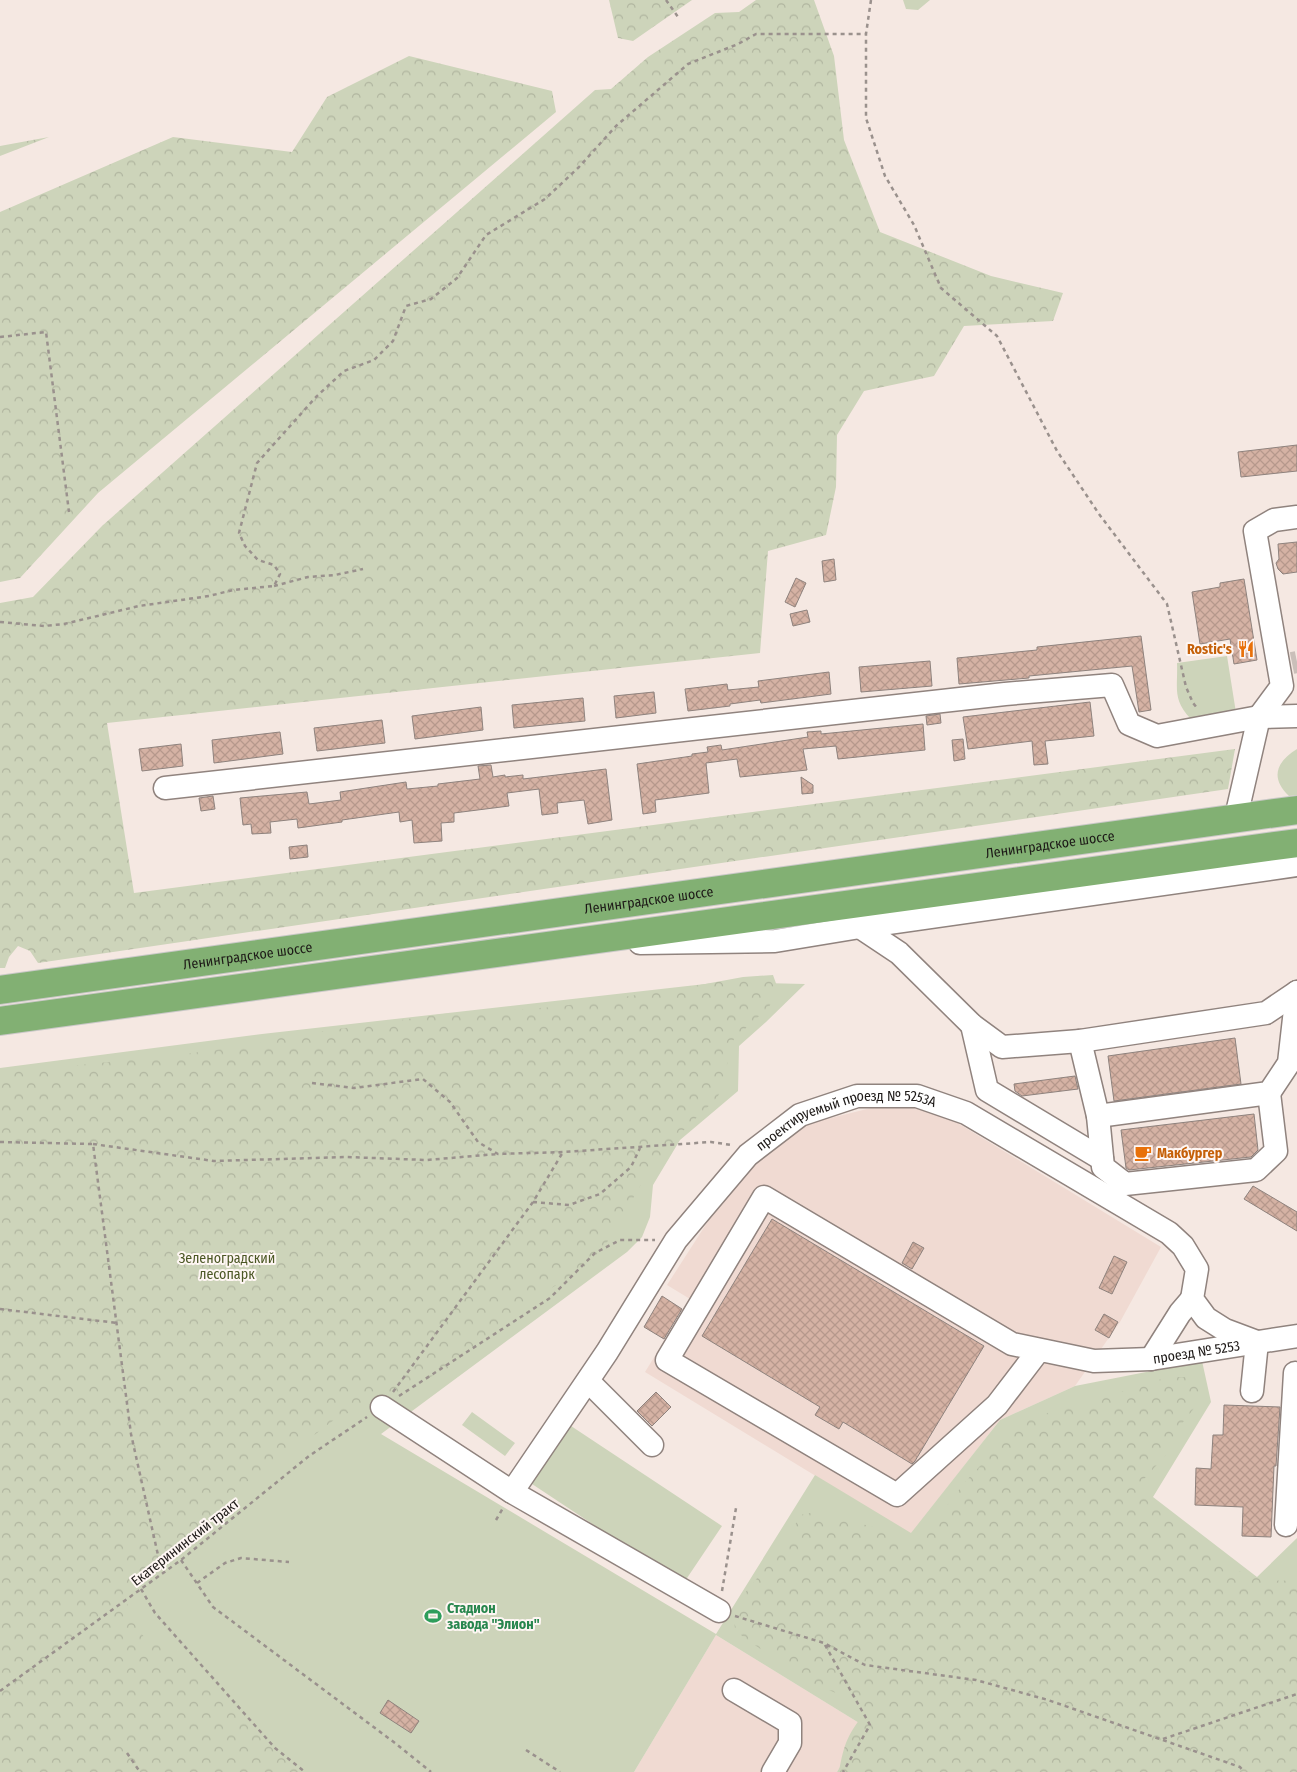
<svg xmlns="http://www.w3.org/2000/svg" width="1297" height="1772" font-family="'Fira Sans Condensed',sans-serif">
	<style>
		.built { fill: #f0dad2 }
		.green { fill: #cdd4ba }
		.forest { fill: url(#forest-crowns) }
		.building { fill: url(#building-cross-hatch); stroke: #8e827d }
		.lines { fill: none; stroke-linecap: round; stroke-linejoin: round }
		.minor-tunnel { stroke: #cabfb9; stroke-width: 22; stroke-dasharray: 22 11; stroke-linecap: butt }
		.minor-casing { stroke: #90837e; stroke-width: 25 }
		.highway-casing { stroke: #c9c8c7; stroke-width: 30 }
		.path { stroke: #9a918d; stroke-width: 2.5; stroke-dasharray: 4 4; stroke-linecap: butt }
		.minor { stroke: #fff; stroke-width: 22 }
		.highway { stroke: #82b073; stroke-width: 28 }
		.labels { text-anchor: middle; stroke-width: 4; stroke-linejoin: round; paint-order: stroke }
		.food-label { font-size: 14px; font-weight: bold; fill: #c56008; stroke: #fef6f3; text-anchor: end }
		.street-label { font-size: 14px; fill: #1d1917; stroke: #fef6f3 }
		.park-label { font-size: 14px; fill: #4b5724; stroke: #fef6f3 }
		.leisure-label { font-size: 14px; font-weight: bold; fill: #27864d; stroke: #fef6f3; text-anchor: start }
	</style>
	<defs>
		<pattern id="forest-crowns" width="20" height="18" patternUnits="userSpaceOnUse" patternTransform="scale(1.25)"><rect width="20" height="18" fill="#cdd4ba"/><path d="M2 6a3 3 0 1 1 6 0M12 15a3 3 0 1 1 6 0" fill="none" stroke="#b0b59f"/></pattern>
		<pattern id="building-cross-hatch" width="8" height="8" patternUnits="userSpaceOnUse" patternTransform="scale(1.25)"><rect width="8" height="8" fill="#d5b2a4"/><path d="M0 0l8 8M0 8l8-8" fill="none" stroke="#b6988c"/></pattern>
	</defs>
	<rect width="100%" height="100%" fill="#f5e8e2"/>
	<path class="built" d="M871 1108H933L1161 1247 1120 1322 1075 1386 1000 1420 911 1534 645 1372 690 1299 667 1285 732 1184 803 1125Z
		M716 1635 864 1726 837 1772H634Z"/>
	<path class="green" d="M903 0H930L918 10 906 9Z
		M1227 656 1237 719H1191C1172 699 1178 689 1177 663Z
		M1297 749V795L1289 796C1270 778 1276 762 1297 749Z
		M723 982 805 984 766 1022 739 1046 738 1091 680 1140 653 1185 650 1217 642 1237 627 1252 381 1434 716 1634 815 1475 911 1533 1000 1420 1075 1386 1202 1361 1211 1402 1153 1497 1257 1577 1297 1538V1772H837L864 1726 716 1635 634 1772H0V1068L262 1034Z
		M472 1412 515 1443 505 1456 462 1425Z
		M568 1424 722 1526 683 1584 529 1482Z"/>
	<path class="forest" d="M609 0H692L633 41 618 38Z
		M756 0H814L834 56 844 140 880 232 991 276 1063 293 1053 321 964 326 934 376 864 391 837 435 836 487 826 535 768 551 760 653 107 723 134 893 1235 749 1228 789 38 963 30 951 18 946 9 957 5 968H0V603L33 597 102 526 595 90 611 89 648 57 715 13 739 12Z
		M409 56 552 91 556 112 98 493 20 578 0 582V212L173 137 292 152 327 97Z
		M49 137 0 156V146Z
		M773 975 778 989 769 1007 734 1039 729 1052 724 1084 717 1098 683 1131 651 1167 612 1235 603 1248 582 1269 542 1294 506 1325 450 1367 407 1389 362 1406 334 1420 309 1439 269 1464 232 1494 193 1542 181 1553 138 1576 127 1586 126 1601 138 1630 148 1641 171 1642 188 1667 199 1678 260 1731 292 1762 306 1772H0V1073L177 1055 253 1045 282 1037 443 1014 555 1007 678 989 743 977Z
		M1172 1377H1187L1199 1386V1402L1180 1426 1165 1456 1144 1479 1137 1493C1146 1500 1155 1504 1163 1510 1174 1519 1183 1530 1194 1540 1215 1561 1241 1576 1271 1580 1280 1581 1290 1582 1297 1576V1772H839C844 1743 848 1734 866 1711L855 1701 812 1683 747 1640 735 1630 734 1614 739 1600 786 1543 800 1515 815 1512 828 1518 858 1523 873 1527 900 1542 915 1538 937 1518 965 1482 995 1450 1016 1429 1029 1420 1058 1409 1086 1403 1158 1380Z"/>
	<path class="building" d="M1297 445V471L1241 477 1238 452Z
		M1297 542V572L1283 574 1278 569 1276 563 1279 559 1278 544Z
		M834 559 836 580 824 582 822 561Z
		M796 578 806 583 795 607 785 602Z
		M1244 579 1257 660 1234 664 1230 639 1200 644 1192 592 1220 587V583Z
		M807 610 810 622 793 626 790 614Z
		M1141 636 1151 710 1139 712 1132 666 1029 676V678L959 684 957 658 1037 650V647Z
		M930 661 932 686 861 692 859 667Z
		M829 672 831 694 761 703 760 700 730 704V706L688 711 685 689 727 684 728 690 759 687 758 681Z
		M654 692 656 713 616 718 614 696Z
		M583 698 585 721 514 728 512 705Z
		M1090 702 1094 736 1045 741 1048 764 1034 765 1032 741 968 749 963 717Z
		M481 707 483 730 415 739 412 716Z
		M940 714 941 723 927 725 926 716Z
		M382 720 385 743 317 751 314 728Z
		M923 724 925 750 838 759 836 746 803 749 807 770 740 777 737 759 706 763 709 793 655 800 656 812 643 814 637 764 692 756V754L708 752 707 747 721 745 722 750 808 737 807 732 821 731V734Z
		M280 732 283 754 214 763 212 740Z
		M963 739 965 759 954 761 952 740Z
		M181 744 183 766 142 771 139 749Z
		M491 765 493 777 505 775V777L523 775V779L606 769 612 820 588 824 584 800 557 803 558 813 542 815 539 789 507 793 509 806 454 813V822L441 823 442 841 414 843 412 820 400 822 399 812 342 820V822L298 828 297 819 270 822 271 833 252 834 251 824 243 825 240 798 307 792 309 804 341 800 340 792 406 782 407 789 438 786V784L480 779 478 766Z
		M801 777 813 785V793L802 794Z
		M213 796 215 809 201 811 199 798Z
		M307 845 308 857 290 859 289 847Z
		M1235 1038 1241 1084 1114 1101 1108 1056Z
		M1075 1076 1078 1089 1022 1096 1015 1091 1014 1084Z
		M1254 1114 1258 1150 1251 1157 1129 1170 1126 1168 1121 1130Z
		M1253 1186 1297 1212V1231L1244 1199Z
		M772 1219 984 1346 915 1461 912 1464 843 1422 839 1429 815 1415 820 1407 702 1336Z
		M913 1242 924 1248 912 1269 902 1263Z
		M1114 1256 1127 1262 1112 1294 1099 1288Z
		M662 1296 682 1309 664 1339 644 1327Z
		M1104 1314 1118 1322 1109 1338 1095 1330Z
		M656 1392 671 1407 652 1426 637 1411Z
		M1224 1405 1280 1407 1276 1466H1274L1271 1537 1242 1536 1243 1507 1195 1505 1196 1468 1211 1469 1213 1435H1223Z
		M388 1700 419 1721 411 1733 380 1713Z"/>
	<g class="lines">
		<path class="minor-tunnel" d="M1292 663 1297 662"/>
		<g class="minor-casing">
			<g id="minor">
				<path d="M165 788 1005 694 1112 685 1129 724 1157 736 1259 717 1297 716"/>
				<path d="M1236 817 1259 717 1282 686 1255 531 1274 520 1297 517"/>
				<path d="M860 927 899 953 972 1025 1002 1047 1080 1041 1266 1013 1297 992"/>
				<path d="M640 943 775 941 860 927 1297 865"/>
				<path d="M972 1025 987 1090 1102 1159"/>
				<path d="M1080 1041 1098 1116 1269 1093 1289 1063 1297 992"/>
				<path d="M1098 1116 1103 1167 1125 1184 1256 1170 1276 1151 1269 1093"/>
				<path id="s1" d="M1039 1350 997 1405 897 1495 667 1360 764 1197 1012 1344 1094 1361 1151 1359 1297 1336"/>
				<path d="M1151 1359 1180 1313 1192 1299"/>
				<path d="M588 1381 652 1445"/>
				<path d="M382 1407 512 1492 719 1611"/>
				<path id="s2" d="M512 1492 607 1352 676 1240 748 1155 800 1115 857 1096H917L966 1113 1169 1233 1183 1246 1197 1269 1192 1299 1206 1318 1225 1330 1257 1342 1252 1391"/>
				<path d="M1286 1525 1295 1373"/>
				<path d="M734 1690 790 1723V1743L773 1772"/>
			</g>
		</g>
		<g class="highway-casing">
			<g id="highway">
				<path id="s3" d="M0 990 1297 810"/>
				<path d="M0 1021 1297 843"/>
			</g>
		</g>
		<path class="path" d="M666 0 678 17
			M871 0 866 34V118L885 176 914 225 941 288 997 336 1057 451 1099 514 1167 604 1186 687 1193 703 1198 709
			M0 337 46 332 69 512
			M274 586 308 577 335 575 363 569
			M0 622 44 626 64 624 139 606 209 596 233 590 274 586 280 574 274 565 258 560 245 546 239 533 257 463 316 397 344 371 374 360 393 341 406 306 431 299 457 278 486 235 545 199 579 167 616 126 688 64 738 44 756 34H866
			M312 1083 354 1088 423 1079 450 1102 478 1142 498 1154 563 1152 711 1142 732 1145
			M0 1142 93 1144 131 1434 162 1573
			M93 1144 214 1161 347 1157 427 1160 497 1154
			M533 1202 569 1205 600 1194 631 1167 640 1148
			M0 1309 117 1323
			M393 1392 533 1202 563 1152
			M399 1396 550 1298 595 1253 620 1240H655
			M496 1520 503 1508
			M181 1560 213 1607 395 1743 431 1772
			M197 1583 225 1563 241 1558 289 1562
			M141 1589 155 1613 275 1748 305 1772
			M722 1591 736 1508
			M735 1616 824 1643 865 1665 976 1680 1048 1700 1240 1767 1244 1772
			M825 1645 870 1725 843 1772
			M0 1691 181 1560 309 1456 367 1417
			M1163 1739 1297 1694
			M526 1750 560 1772
			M127 1753 140 1772"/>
		<use href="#minor" class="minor"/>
		<use href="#highway" class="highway"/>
	</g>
	<defs>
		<g id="restaurant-bare" transform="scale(1.35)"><path d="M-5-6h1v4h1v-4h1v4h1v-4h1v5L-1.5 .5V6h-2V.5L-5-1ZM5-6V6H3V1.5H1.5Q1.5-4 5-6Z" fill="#e8710a" stroke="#fef6f3" stroke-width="2.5" paint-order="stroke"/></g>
		<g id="cafe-bare" transform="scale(1.35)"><path d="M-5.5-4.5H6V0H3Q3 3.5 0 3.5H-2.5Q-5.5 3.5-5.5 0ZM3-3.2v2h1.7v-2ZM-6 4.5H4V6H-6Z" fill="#e8710a" stroke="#fef6f3" stroke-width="2.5" paint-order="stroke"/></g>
		<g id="stadium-bare" transform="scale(1.35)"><path d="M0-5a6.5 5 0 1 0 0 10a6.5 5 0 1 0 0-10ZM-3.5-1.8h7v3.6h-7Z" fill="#2e9e5b" stroke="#fef6f3" stroke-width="2.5" paint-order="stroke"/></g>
	</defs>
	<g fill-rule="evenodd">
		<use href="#restaurant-bare" x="1246" y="649"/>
		<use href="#cafe-bare" x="1143" y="1153"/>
		<use href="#stadium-bare" x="433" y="1616"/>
	</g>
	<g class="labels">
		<g class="food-label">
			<text x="1232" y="654">Rostic's</text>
			<text x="1157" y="1158" text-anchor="start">Макбургер</text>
		</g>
		<g class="street-label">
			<text dy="5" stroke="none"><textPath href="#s3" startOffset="1060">Ленинградское шоссе</textPath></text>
			<text dy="5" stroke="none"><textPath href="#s3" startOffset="655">Ленинградское шоссе</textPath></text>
			<text dy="5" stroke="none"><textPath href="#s3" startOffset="250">Ленинградское шоссе</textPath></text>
			<text dy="5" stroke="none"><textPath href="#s2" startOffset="521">проектируемый проезд № 5253А</textPath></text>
			<text dy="5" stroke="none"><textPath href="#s1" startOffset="1135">проезд № 5253</textPath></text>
			<text transform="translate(185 1542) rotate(-38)" y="5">Екатерининский тракт</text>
		</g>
		<g class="park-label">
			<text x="227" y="1263">Зеленоградский<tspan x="227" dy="16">лесопарк</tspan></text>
		</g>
		<g class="leisure-label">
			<text x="447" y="1613">Стадион<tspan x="447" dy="16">завода "Элион"</tspan></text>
		</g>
	</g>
</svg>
